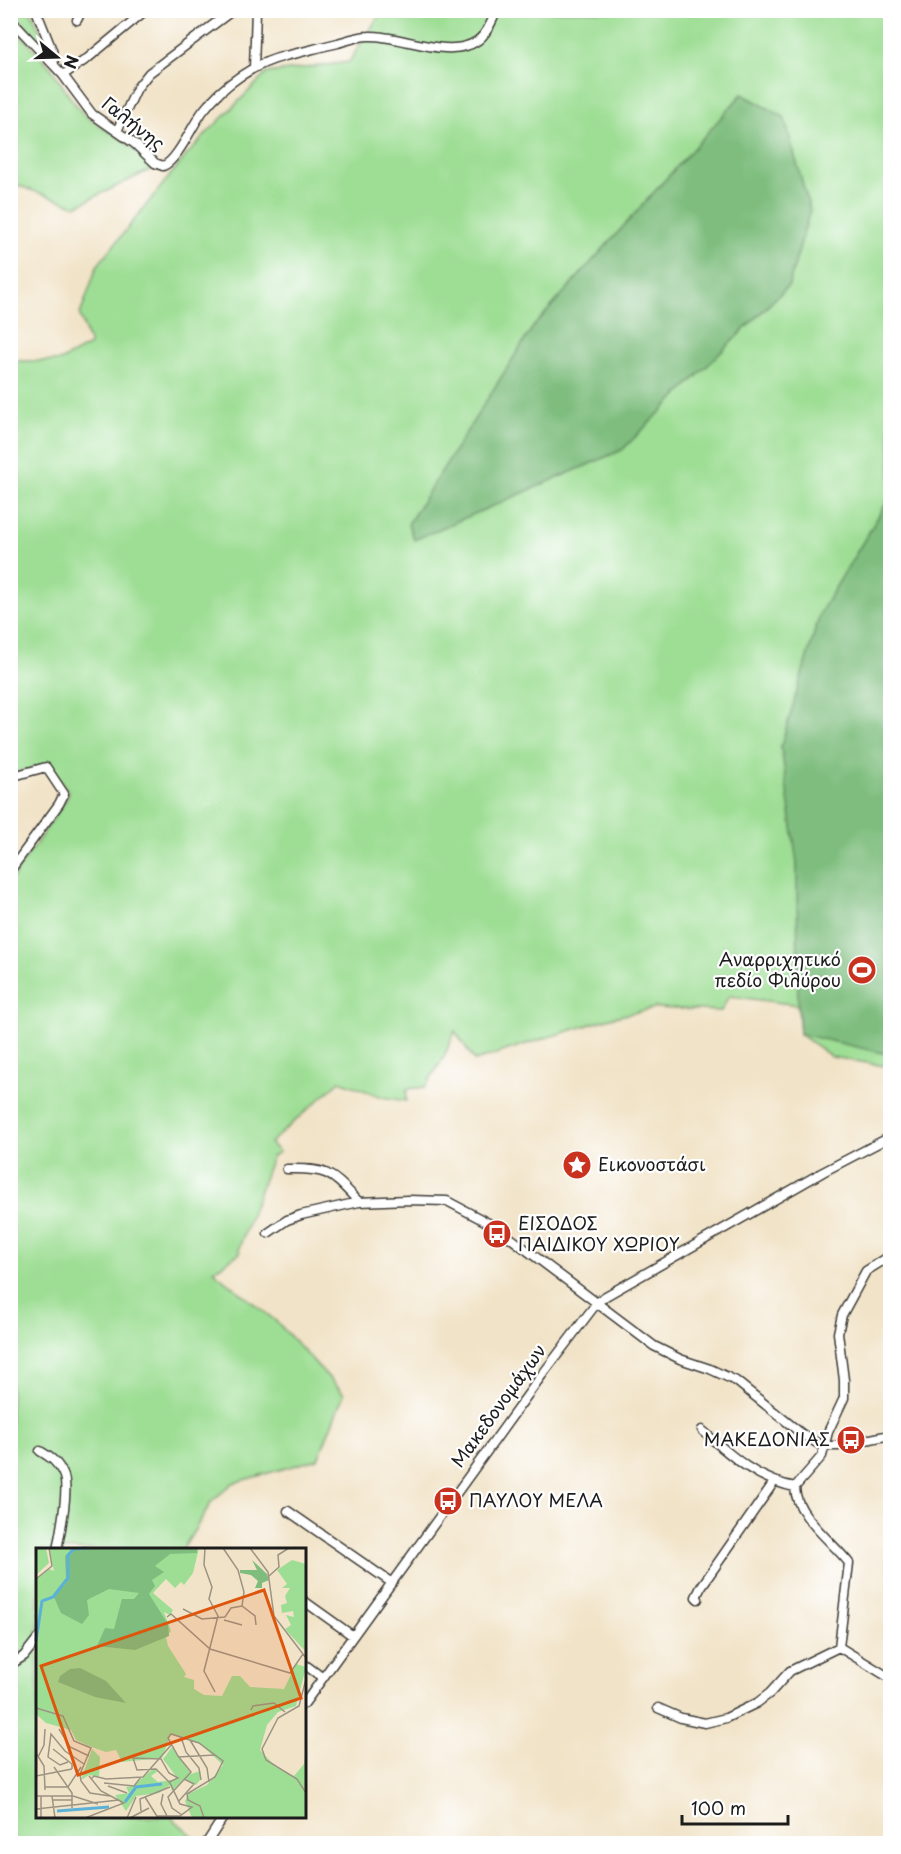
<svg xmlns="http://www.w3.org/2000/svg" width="901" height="1854" font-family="'Playpen Sans',sans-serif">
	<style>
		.green { fill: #9ede94; stroke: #5d7d58; stroke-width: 1.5 }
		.forest { fill: #7ebd7e; stroke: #4d6c4d; stroke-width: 1.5 }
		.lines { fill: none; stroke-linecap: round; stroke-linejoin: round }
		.street-casing { stroke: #3c3a36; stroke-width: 11 }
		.street { stroke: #fff; stroke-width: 8 }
		.labels { text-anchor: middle; stroke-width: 4.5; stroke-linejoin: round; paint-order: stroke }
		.street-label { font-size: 18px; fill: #1c1c1c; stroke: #fff }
		.poi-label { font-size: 18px; fill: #1c1c1c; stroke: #fff; text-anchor: start }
		.inset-river { fill: none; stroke: #5bb1d7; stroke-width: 3 }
		.inset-road { fill: none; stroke: #9c9383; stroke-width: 1.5 }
		.view { fill: #de560d; fill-opacity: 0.15; stroke: #de560d; stroke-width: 3 }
		.inset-edge { fill: none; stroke: #1c1c1c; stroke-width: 3 }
	</style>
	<rect width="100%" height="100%" fill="#fff"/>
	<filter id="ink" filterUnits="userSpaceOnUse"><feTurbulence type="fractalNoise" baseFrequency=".0167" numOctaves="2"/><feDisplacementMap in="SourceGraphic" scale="12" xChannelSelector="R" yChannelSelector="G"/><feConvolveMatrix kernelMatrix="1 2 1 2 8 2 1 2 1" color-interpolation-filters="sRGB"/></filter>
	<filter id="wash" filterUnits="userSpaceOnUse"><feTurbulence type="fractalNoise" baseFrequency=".008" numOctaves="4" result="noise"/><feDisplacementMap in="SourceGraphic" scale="24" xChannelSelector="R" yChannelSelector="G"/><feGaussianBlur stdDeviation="1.35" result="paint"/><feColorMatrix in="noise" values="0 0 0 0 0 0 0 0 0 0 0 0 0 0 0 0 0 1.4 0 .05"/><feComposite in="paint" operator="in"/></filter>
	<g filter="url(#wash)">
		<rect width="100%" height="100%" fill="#f1e3c7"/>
		<path class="green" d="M27 11 32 13 43 39 44 46 40 44 18 17 19 13Z
			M382 11H890V1065L885 1066 832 1057 800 1034 798 1005 729 996 721 1011 655 1008 614 1017 523 1045 475 1061 455 1031 443 1059 425 1087 407 1089 406 1101 382 1097 340 1081 270 1143 279 1152 272 1157 239 1248 240 1253 214 1270 218 1275 277 1322 344 1394 318 1459 233 1483 212 1501 183 1549 38 1550V1816L171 1817 201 1843H11L10 882 66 800 69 792 48 764 11 774V361H60L90 345 80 315 97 266 185 157 209 131 267 73 349 62Z
			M10 23 51 68 69 96 84 115 93 122 123 140 154 168 76 206 11 183Z"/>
		<path class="forest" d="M742 94 784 117 810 210 789 285 622 450 414 540 408 524 533 327Z
			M890 497V1053L887 1054 800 1034 798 1005 797 864 781 746 820 613Z"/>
	</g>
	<g filter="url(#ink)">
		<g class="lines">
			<g class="street-casing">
				<path id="street" d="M36 10 52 50 54 65
					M10 19 63 75 92 114 135 144 155 163 163 166C177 161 193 124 203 111 223 85 253 64 285 56 303 52 320 47 338 43 348 40 359 36 369 36 401 35 449 60 477 41 487 34 492 21 497 10
					M77 20 82 10
					M254 68 256 10
					M63 75 88 58 146 10
					M117 131 137 88 149 73 233 10
					M10 777 46 767 64 794 59 804 10 871
					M287 1169C329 1168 331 1173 359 1202
					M268 1233 287 1220 301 1215 359 1202 408 1200 447 1201 496 1227 654 1346 680 1359 710 1369 736 1381 802 1434 822 1446H837L890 1435
					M702 1430C730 1455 757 1480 795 1487
					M40 1451C50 1457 58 1462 63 1474 70 1487 60 1534 57 1550
					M288 1511 392 1583
					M698 1599 696 1597 701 1587 774 1482
					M304 1601 353 1636
					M839 1647 890 1678
					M304 1664 323 1678
					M10 1665 24 1656 38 1638
					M304 1704 542 1375 596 1304 604 1297 823 1172 890 1137
					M658 1708 681 1718 705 1723 726 1718 757 1703 770 1693 790 1671 839 1647 849 1563C833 1542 795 1515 795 1487L822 1456 828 1432 844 1398V1380L838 1333 842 1315 866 1271 890 1256
					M206 1844 224 1816"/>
			</g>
			<use href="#street" class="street"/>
		</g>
	</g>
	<defs>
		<g id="stadium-disc" transform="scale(1.5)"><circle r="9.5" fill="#c8321e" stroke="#fff"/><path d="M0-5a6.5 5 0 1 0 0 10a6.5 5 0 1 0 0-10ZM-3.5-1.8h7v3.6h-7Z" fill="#fff"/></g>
		<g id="sight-disc" transform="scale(1.5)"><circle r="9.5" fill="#c8321e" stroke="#fff"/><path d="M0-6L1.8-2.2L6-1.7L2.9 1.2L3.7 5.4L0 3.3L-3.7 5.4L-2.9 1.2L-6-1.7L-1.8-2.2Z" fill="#fff"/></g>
		<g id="bus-disc" transform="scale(1.5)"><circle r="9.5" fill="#c8321e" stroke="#fff"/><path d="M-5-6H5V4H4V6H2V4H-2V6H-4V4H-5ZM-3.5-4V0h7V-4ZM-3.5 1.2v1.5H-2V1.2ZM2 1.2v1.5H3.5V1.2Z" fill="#fff"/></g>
	</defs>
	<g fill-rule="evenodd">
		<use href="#stadium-disc" x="862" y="970"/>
		<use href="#sight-disc" x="577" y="1165"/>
		<use href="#bus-disc" x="497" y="1234"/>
		<use href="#bus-disc" x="851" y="1440"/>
		<use href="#bus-disc" x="448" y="1501"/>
	</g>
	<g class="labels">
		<g class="street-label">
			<text transform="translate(133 124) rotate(38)" y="6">Γαλήνης</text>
			<text transform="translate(499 1406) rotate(-54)" y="6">Μακεδονομάχων</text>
		</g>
		<g class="poi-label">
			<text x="841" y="966" text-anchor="end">Αναρριχητικό<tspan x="841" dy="21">πεδίο Φιλύρου</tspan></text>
			<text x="598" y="1171">Εικονοστάσι</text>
			<text x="518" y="1230">ΕΙΣΟΔΟΣ<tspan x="518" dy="21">ΠΑΙΔΙΚΟΥ ΧΩΡΙΟΥ</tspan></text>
			<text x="830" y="1446" text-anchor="end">ΜΑΚΕΔΟΝΙΑΣ</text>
			<text x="469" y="1507">ΠΑΥΛΟΥ ΜΕΛΑ</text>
		</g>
	</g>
	<g transform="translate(36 1548)">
		<rect width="270" height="270" fill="#f1e3c7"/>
		<path d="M0 0H10L13 15 0 27ZM13 0H163L157 25 148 37 145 34 139 40 130 31 117 45 137 62 134 67 128 64 135 83 130 89 132 98 150 126 148 129 158 132V141L168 147 186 148 196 128H204L214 139 248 141 260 116 270 119 260 158 242 164 231 177 224 202 240 219 258 228 268 216 270 197V270H156L149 253 152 246 171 237 187 217 163 195 135 186 126 210 86 214 80 202 70 204 53 198 40 192 35 182 10 175 0 166V31L13 21 18 23ZM256 12 270 16V104L249 81 255 77 250 67 258 69 257 63 246 65 245 57 251 55 249 48 254 40H246L251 36 241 22ZM136 199 155 226 164 223V232L160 237 148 231 136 243 134 237 123 245 100 248 90 263 79 247 93 245 90 239 97 238 118 220 122 223 115 228 122 234 142 231 127 211ZM56 201 64 209 63 229 53 227 45 232Z" fill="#9ede94"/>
		<path d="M37 0H161V5L134 6 119 18 128 24 116 32 119 38 113 46 132 76 133 88 99 102 61 98 69 80 78 81 86 51H98L103 45 73 41 51 52 53 67 46 76 25 65 17 47 30 30 29 8ZM216 12 231 26 233 32 226 35V40H219L222 33 215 27 204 25V22H221ZM44 120 70 133 90 155 59 149 22 134 24 128 34 121Z" fill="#7ebd7e"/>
		<path class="inset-river" d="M0 93 6 53 17 49 32 30V7L38 1 51 0M89 254 100 239 126 236M21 263 73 259"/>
		<path class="inset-road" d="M169 0 168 17 176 39 173 51 182 68 168 123 179 144M187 0 202 22 208 44 206 58M214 0 232 24 238 68 270 110M233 28 243 19 242 7 253 0M0 31 16 18 13 0M147 61 166 71 189 69 195 60 206 58 219 68 220 77M131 69 135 66 174 101 254 125 267 106M188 72 206 77M270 131 263 158 242 170 226 201 230 212 261 231 270 245M0 160 27 168 38 193 55 200 44 226 45 233 54 245 74 248M215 162 217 158 238 155 249 164M23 181 34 199 53 208M145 189 150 204 163 220 165 232M154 192 171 220 173 234M17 201 36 216V221M0 205 8 218 9 242M2 209 8 197 9 181M142 209 179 207M32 214 24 217 12 209 15 186 29 203 48 216M18 219 36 245V260M0 228 36 221M55 231 58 228 70 231 107 229 136 196M68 235 98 238 105 229M72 238 91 245M9 239H32L45 219M127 246 125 256 131 268M0 248H37L62 256M16 248 19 270M109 249 122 270M16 252H36M142 254 158 236 148 231M0 261 83 252M105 263 104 251 134 239M146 267 136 260 132 249 155 224 142 208 132 190 135 186 163 195 187 213 179 229 151 246 152 252 164 258 168 270M120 268H144L156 259 144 256 134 235 120 221 101 222 97 210 125 211 133 225 142 230 133 234M5 270V248M49 270 88 255 65 243 53 228M91 270 100 249M94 270 113 260"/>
		<path class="view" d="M228 42 265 150 42 227 5 118Z"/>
		<rect width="270" height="270" class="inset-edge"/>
	</g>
	<rect width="901" height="1854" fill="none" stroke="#fff" stroke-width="36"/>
	<g transform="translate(57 57) rotate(109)" stroke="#ffffff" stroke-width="4.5" paint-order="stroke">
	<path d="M0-4.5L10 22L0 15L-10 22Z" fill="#1c1c1c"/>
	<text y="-9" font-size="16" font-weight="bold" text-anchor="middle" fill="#1c1c1c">N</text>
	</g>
	<path d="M682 1815v9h106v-9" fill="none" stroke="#1c1c1c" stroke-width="3"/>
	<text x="691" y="1815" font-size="18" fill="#1c1c1c" stroke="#ffffff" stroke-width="4.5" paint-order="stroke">100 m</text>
</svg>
